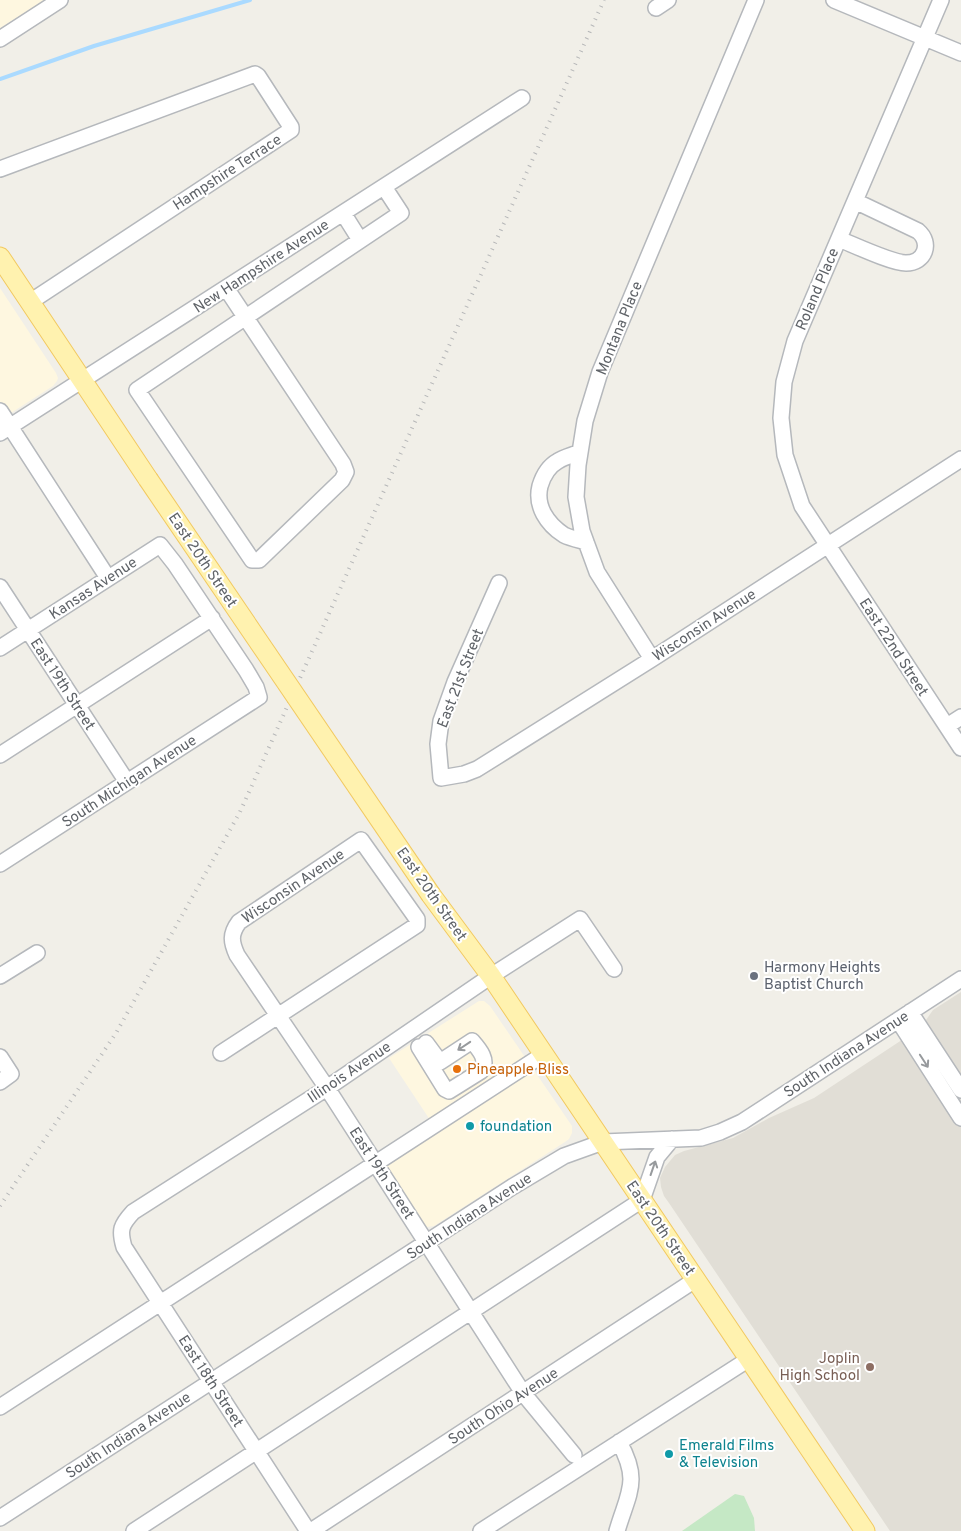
<svg xmlns="http://www.w3.org/2000/svg" width="961" height="1531" font-family="Overpass,sans-serif">
	<style>
		.commercial { fill: #fef7e0 }
		.education { fill: #e1ded6 }
		.green { fill: #c5e8c5 }
		.lines { fill: none; stroke-linecap: round; stroke-linejoin: round }
		.stream { stroke: #aadaff; stroke-width: 4 }
		.minor-casing { stroke: #b5b8bc; stroke-width: 18 }
		.major-casing { stroke: #f2c960; stroke-width: 21 }
		.minor { stroke: #fff; stroke-width: 15 }
		.major { stroke: #fff2af; stroke-width: 19 }
		.rail { stroke: #b6b7b8; stroke-width: 4; stroke-dasharray: 1 6; stroke-linecap: butt }
		.major-bridge-casing { stroke: #f2c960; stroke-width: 21; stroke-linecap: butt }
		.major-bridge { stroke: #fff2af; stroke-width: 19 }
		.oneway { stroke: #979a9d }
		.worship-dot { fill: #6b7280; stroke: #fff; stroke-width: 2 }
		.food-dot { fill: #e8710a; stroke: #fff; stroke-width: 2 }
		.culture-dot { fill: #0f9aa8; stroke: #fff; stroke-width: 2 }
		.education-dot { fill: #8d6e63; stroke: #fff; stroke-width: 2 }
		.labels { text-anchor: middle; stroke-width: 4; stroke-linejoin: round; paint-order: stroke }
		.street-label { font-size: 15px; fill: #5f6368; stroke: #fff }
		.worship-label { font-size: 15px; fill: #5b616d; stroke: #fff; text-anchor: start }
		.food-label { font-size: 15px; fill: #c56008; stroke: #fff; text-anchor: start }
		.culture-label { font-size: 15px; fill: #0d838f; stroke: #fff; text-anchor: start }
		.education-label { font-size: 15px; fill: #785e54; stroke: #fff; text-anchor: end }
	</style>
	<rect width="100%" height="100%" fill="#f1efe8"/>
	<path class="commercial" d="M0 0H45L0 28Z
		M0 288 56 373 58 378 57 381 53 386 0 420Z
		M479 1001H484L490 1006 572 1126V1133L569 1139 565 1142 434 1226 427 1227 422 1223 379 1158 432 1123 389 1058Z"/>
	<path class="education" d="M961 992V1531H890L669 1203 664 1196 661 1187 660 1178 665 1167 675 1155 684 1151 733 1138 769 1118 814 1098 926 1024V1020L933 1010Z"/>
	<path class="green" d="M735 1494 744 1496 754 1518 755 1531H682Z"/>
	<g class="lines">
		<path class="stream" d="M0 79 94 46 250 0"/>
		<g class="minor-casing">
			<path id="minor" d="M834 0 961 53
				M941 0 795 341 784 382 781 418 785 455 802 506 961 748
				M656 8 668 0
				M0 39 60 0
				M0 169 255 74 258 76 291 127V130L30 302
				M343 213 360 240
				M839 239C854 245 892 263 906 263 925 263 932 243 918 231L855 201
				M226 288 343 464 346 472 342 480 259 560H252L137 390 401 213 384 187
				M0 411 108 578
				M0 433 522 98
				M580 452C573 455 564 457 558 461 549 466 543 476 540 486 535 506 547 524 564 535 570 538 579 540 586 542
				M499 583 455 682 441 721 438 744 441 778 464 774 477 769 652 659 961 459
				M0 587 127 782
				M0 648 160 545 175 564 246 670 256 687 259 697 0 864
				M652 659 597 572 582 531 576 497 578 465 585 421 600 372 756 0
				M947 726 961 717
				M0 755 212 618
				M0 976 37 953
				M910 1012 961 1090
				M898 1020 961 1118
				M419 1047 445 1089 449 1091 481 1071C489 1060 479 1049 472 1041L440 1062 426 1043
				M221 1053 417 925V919L361 840 239 922C230 934 231 942 237 955L327 1088 523 1393 574 1455
				M0 1057 11 1074 0 1082
				M0 1407 544 1054
				M0 1518 512 1187 564 1156 603 1142 701 1138 720 1132 742 1122 961 979
				M134 1531 642 1200 657 1157 672 1139
				M308 1531 124 1247C119 1230 121 1225 133 1212L327 1088 491 976 580 919 614 969
				M311 1531 695 1280
				M481 1531 749 1359
				M617 1531C628 1493 641 1481 619 1442"/>
		</g>
		<g class="major-casing">
			<path id="major" d="M0 257 148 479
				M431 895 491 976 865 1531"/>
		</g>
		<use href="#minor" class="minor"/>
		<use href="#major" class="major"/>
		<path class="rail" d="M0 1206 116 1033 240 812 604 0"/>
		<g class="major-bridge-casing">
			<path id="major-bridge" d="M148 479 431 895"/>
		</g>
		<use href="#major-bridge" class="major-bridge"/>
	</g>
	<defs><path id="oneway-shaft" d="M-6 0H5M1.5-3L5.5 0L1.5 3" fill="none" stroke-width="1.6" stroke-linecap="round" stroke-linejoin="round" transform="scale(1.25)"/></defs>
	<g class="oneway">
		<use href="#oneway-shaft" transform="translate(464 1046) rotate(146)"/>
		<use href="#oneway-shaft" transform="translate(924 1061) rotate(57)"/>
		<use href="#oneway-shaft" transform="translate(653 1168) rotate(-71)"/>
	</g>
	<circle class="worship-dot" cx="754" cy="976" r="5"/>
	<circle class="food-dot" cx="457" cy="1069" r="5"/>
	<g class="culture-dot">
		<circle cx="470" cy="1126" r="5"/>
		<circle cx="669" cy="1454" r="5"/>
	</g>
	<circle class="education-dot" cx="870" cy="1367" r="5"/>
	<g class="labels">
		<g class="street-label">
			<text transform="translate(227 172) rotate(-33)" y="5">Hampshire Terrace</text>
			<text transform="translate(261 266) rotate(-33)" y="5">New Hampshire Avenue</text>
			<text transform="translate(817 289) rotate(-67)" y="5">Roland Place</text>
			<text transform="translate(619 328) rotate(-68)" y="5">Montana Place</text>
			<text transform="translate(203 560) rotate(56)" y="5">East 20th Street</text>
			<text transform="translate(93 588) rotate(-33)" y="5">Kansas Avenue</text>
			<text transform="translate(704 625) rotate(-33)" y="5">Wisconsin Avenue</text>
			<text transform="translate(894 647) rotate(57)" y="5">East 22nd Street</text>
			<text transform="translate(460 678) rotate(-69)" y="5">East 21st Street</text>
			<text transform="translate(63 684) rotate(57)" y="5">East 19th Street</text>
			<text transform="translate(129 781) rotate(-33)" y="5">South Michigan Avenue</text>
			<text transform="translate(293 886) rotate(-34)" y="5">Wisconsin Avenue</text>
			<text transform="translate(432 894) rotate(55)" y="5">East 20th Street</text>
			<text transform="translate(846 1054) rotate(-33)" y="5">South Indiana Avenue</text>
			<text transform="translate(349 1072) rotate(-34)" y="5">Illinois Avenue</text>
			<text transform="translate(382 1173) rotate(57)" y="5">East 19th Street</text>
			<text transform="translate(469 1216) rotate(-33)" y="5">South Indiana Avenue</text>
			<text transform="translate(661 1228) rotate(56)" y="5">East 20th Street</text>
			<text transform="translate(211 1381) rotate(57)" y="5">East 18th Street</text>
			<text transform="translate(503 1406) rotate(-33)" y="5">South Ohio Avenue</text>
			<text transform="translate(128 1435) rotate(-33)" y="5">South Indiana Avenue</text>
		</g>
		<g class="worship-label">
			<text x="764" y="972">Harmony Heights<tspan x="764" dy="17">Baptist Church</tspan></text>
		</g>
		<g class="food-label">
			<text x="467" y="1074">Pineapple Bliss</text>
		</g>
		<g class="culture-label">
			<text x="480" y="1131">foundation</text>
			<text x="679" y="1450">Emerald Films<tspan x="679" dy="17">&amp; Television</tspan></text>
		</g>
		<g class="education-label">
			<text x="860" y="1363">Joplin<tspan x="860" dy="17">High School</tspan></text>
		</g>
	</g>
</svg>
